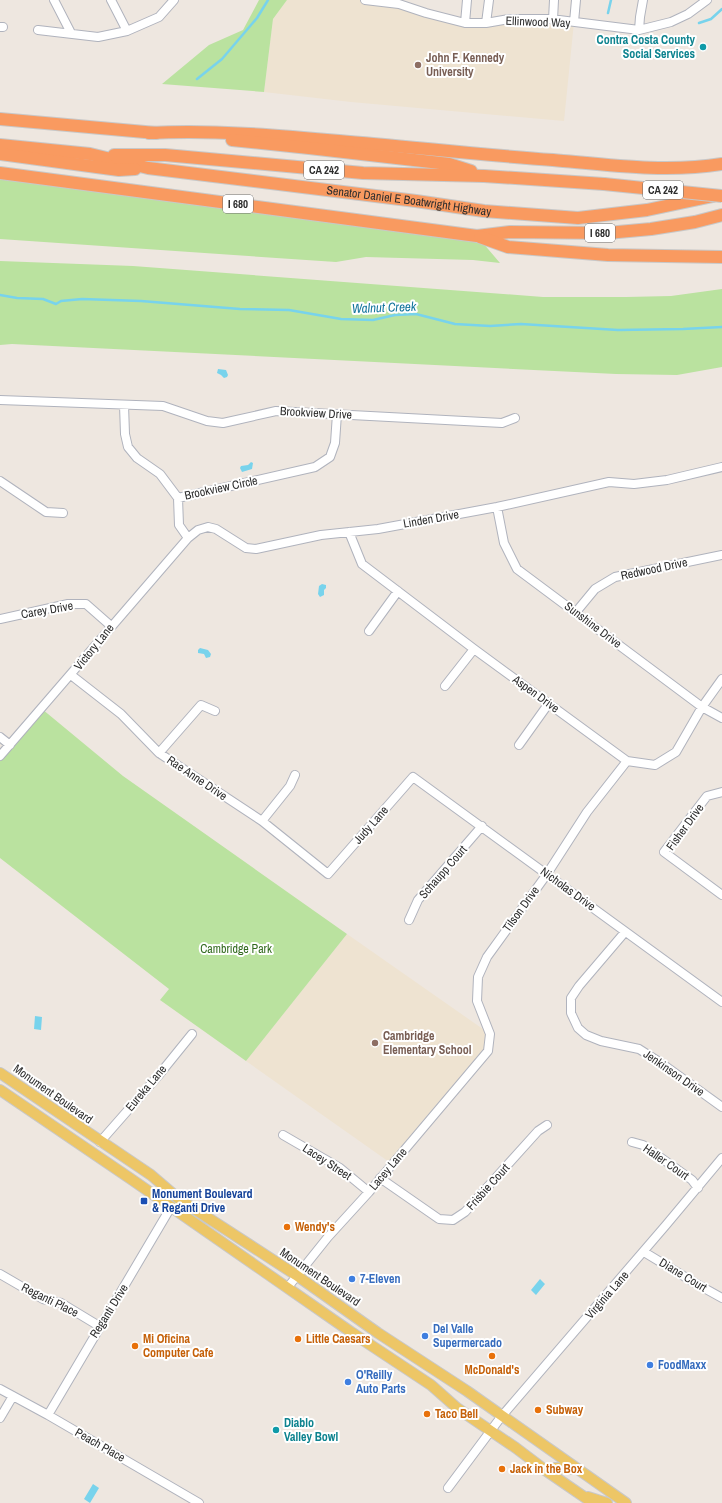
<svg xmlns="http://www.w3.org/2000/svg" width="722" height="1503" font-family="'Archivo Narrow',sans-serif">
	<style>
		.education { fill: #eee3d1 }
		.green { fill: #bae29f }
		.water { fill: #78d3ec }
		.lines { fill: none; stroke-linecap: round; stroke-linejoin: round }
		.stream { stroke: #78d3ec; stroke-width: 2.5 }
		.minor-casing { stroke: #b0b3bd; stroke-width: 10 }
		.major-casing { stroke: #c8c8c8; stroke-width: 12 }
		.highway-casing { stroke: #c8c8c8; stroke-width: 14 }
		.minor { stroke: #fff; stroke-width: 8 }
		.major { stroke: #edc666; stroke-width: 10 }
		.highway { stroke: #f99a60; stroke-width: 12 }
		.highway-bridge-casing { stroke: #c8c8c8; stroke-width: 14; stroke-linecap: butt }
		.highway-bridge { stroke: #f99a60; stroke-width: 12 }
		.culture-dot { fill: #0f9aa8; stroke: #fff; stroke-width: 1.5 }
		.education-dot { fill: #8d6e63; stroke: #fff; stroke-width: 1.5 }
		.transit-dot { fill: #1a4fb4; stroke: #fff; stroke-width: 1.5 }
		.food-dot { fill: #e8710a; stroke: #fff; stroke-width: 1.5 }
		.shop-dot { fill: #3f7fe0; stroke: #fff; stroke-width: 1.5 }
		.labels { text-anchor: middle; stroke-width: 4; stroke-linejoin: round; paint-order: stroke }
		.shield { fill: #fff; stroke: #6c6c6c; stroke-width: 1 }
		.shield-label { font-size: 11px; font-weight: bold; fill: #2d2d2d }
		.street-label { font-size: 12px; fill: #2d2d2d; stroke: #fff }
		.culture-label { font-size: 12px; font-weight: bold; fill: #0d838f; stroke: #fff; text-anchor: end }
		.education-label { font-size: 12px; font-weight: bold; fill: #785e54; stroke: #fff; text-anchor: start }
		.park-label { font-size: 12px; fill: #316a1d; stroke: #fff }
		.transit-label { font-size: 12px; font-weight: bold; fill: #164399; stroke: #fff; text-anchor: start }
		.food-label { font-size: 12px; font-weight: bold; fill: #c56008; stroke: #fff; text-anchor: start }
		.shop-label { font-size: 12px; font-weight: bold; fill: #366cbe; stroke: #fff; text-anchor: start }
		.water-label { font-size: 13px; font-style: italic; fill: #12749c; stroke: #fff }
	</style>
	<rect width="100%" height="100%" fill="#eee7e0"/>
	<path class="education" d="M287 0H365L465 23 574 22 564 121 351 102 264 92 273 19Z
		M347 934 490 1034 488 1051 392 1164 246 1061Z"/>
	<path class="green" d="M259 0H287L273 19 264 92 162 84 209 45 243 30Z
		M0 173 477 236 500 263 473 260 366 257 336 262 0 239Z
		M0 261 133 266 543 297H626L671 296 722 289V367L677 375 616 374 12 344 0 345Z
		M42 709 123 776 347 934 246 1061 160 1000 169 989 0 858V756Z"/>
	<path class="water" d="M218 369 226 370 228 375 227 377 224 378 221 375 217 373Z
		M251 462 253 463 252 469 242 472 240 468 241 466 248 465Z
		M322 584 326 585V588L324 590V595L320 597 318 594 319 586Z
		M200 648 208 650 211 654 210 657 206 658 204 654 198 653V650Z
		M35 1016 42 1017 41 1030 34 1029Z
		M540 1279 545 1284 536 1295 531 1290Z
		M93 1484 99 1488 90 1503 84 1499Z"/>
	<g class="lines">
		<path class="stream" d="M608 13 611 0
			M699 23 711 19 722 9
			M197 79 222 59 257 18 268 0
			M0 295 17 298 43 299 56 304 61 301 82 299 141 301 240 309 289 310 341 319 373 320 395 315 416 314 455 324 490 326 521 324 618 330 683 329 722 327"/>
		<g class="minor-casing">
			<path id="minor" d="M54 0 71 33
				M111 0 127 31
				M365 0 399 4 426 13 465 23H486L509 19H551L639 30 671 22 688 14 707 0
				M553 20 554 0
				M574 22 576 0
				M465 23 467 0
				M486 23 489 0
				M0 27H3
				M38 30 98 37 127 31 159 17 174 0
				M639 30 640 17 643 0
				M0 400 163 406 207 421 223 423 276 411 502 423 515 418
				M124 405 125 434 128 447 137 458 160 474 178 498 315 467 330 457 335 443 337 414
				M0 481 46 512 63 513
				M178 498 179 525 188 538
				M497 507 504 543 517 569 702 707 722 718
				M349 532 362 564 474 649 627 761 655 765 676 752 702 707 722 679
				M576 612 595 589 615 577 722 555
				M0 619 68 604H86L111 626
				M369 631 398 591
				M71 675 121 714 159 753 262 821 328 874 413 777 722 1002
				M445 686 474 649
				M0 737 10 745
				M519 745 549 703
				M159 753 201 705 215 711
				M0 756 188 538 198 530 208 527 216 529 246 548 256 549 321 535 378 529 497 507 609 482 634 484 667 480 722 467
				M722 792 707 796 664 852 722 895
				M262 821 290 786 295 775
				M409 920 418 900 482 826
				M625 932 579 986 571 998V1013L578 1028 586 1035 601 1041 639 1049 661 1063 722 1107
				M283 1135 340 1168 369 1192
				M100 1142 158 1076 192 1034
				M632 1142 643 1145 692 1180 698 1188
				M380 1178 439 1219 453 1220 465 1212 538 1131 547 1125
				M644 1252 695 1283 722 1298
				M0 1274 43 1299 61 1303 99 1326
				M288 1287 328 1237 369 1192 488 1051 490 1034 477 1001 478 977 487 957 547 874 587 812 627 761
				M0 1389 48 1415 199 1503
				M48 1415 171 1207
				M0 1418 13 1396
				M448 1488 501 1417 666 1225 722 1158"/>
		</g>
		<g class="major-casing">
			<path id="major" d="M0 1073 151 1175 179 1199 296 1275 378 1333 467 1391 626 1503
				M0 1090 131 1179 351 1332 431 1385 457 1408 516 1448 545 1470 593 1503
				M545 1470 555 1468 575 1469
				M588 1497 607 1503"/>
		</g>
		<g class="highway-casing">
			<g id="highway">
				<path d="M0 119 156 133"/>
				<path d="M149 133C213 130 276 135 339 141 411 147 482 155 553 160 609 165 666 173 722 164"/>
				<path d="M232 140 309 148 449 164 471 171"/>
				<path id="s1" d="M0 145 90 154 148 168 416 201 484 211 578 218 647 210 713 196"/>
				<path d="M0 154 119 170 135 169"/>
				<path d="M114 155H165L363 173 484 176 604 184"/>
				<path d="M0 173 477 236 510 232 607 233 651 229 695 222 722 215"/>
				<path d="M480 237 508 247 608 255 722 257"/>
			</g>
		</g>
		<use href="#minor" class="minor"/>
		<use href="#major" class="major"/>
		<use href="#highway" class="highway"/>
		<g class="highway-bridge-casing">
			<path id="highway-bridge" d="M604 184 722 196"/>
		</g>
		<use href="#highway-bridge" class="highway-bridge"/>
	</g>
	<g class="culture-dot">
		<circle cx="703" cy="47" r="4"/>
		<circle cx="276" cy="1430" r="4"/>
	</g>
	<g class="education-dot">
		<circle cx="418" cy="65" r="4"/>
		<circle cx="375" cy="1043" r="4"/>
	</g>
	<rect class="transit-dot" x="140" y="1197" width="8" height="8" rx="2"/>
	<g class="food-dot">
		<circle cx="287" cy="1227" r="4"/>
		<circle cx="298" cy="1339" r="4"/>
		<circle cx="135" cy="1346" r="4"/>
		<circle cx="492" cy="1356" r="4"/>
		<circle cx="538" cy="1410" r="4"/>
		<circle cx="427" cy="1414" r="4"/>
		<circle cx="502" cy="1469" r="4"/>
	</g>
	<g class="shop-dot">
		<circle cx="352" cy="1279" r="4"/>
		<circle cx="425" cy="1336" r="4"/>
		<circle cx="650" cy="1365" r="4"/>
		<circle cx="348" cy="1382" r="4"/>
	</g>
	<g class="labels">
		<g class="shield">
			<rect x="304" y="161" width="40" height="18" rx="3"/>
			<rect x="643" y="181" width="40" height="18" rx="3"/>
			<rect x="223" y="195" width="30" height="18" rx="3"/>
			<rect x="585" y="224" width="30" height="18" rx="3"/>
		</g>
		<g class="shield-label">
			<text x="324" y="174">CA 242</text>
			<text x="663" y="194">CA 242</text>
			<text x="238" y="208">I 680</text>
			<text x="600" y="237">I 680</text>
		</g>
		<g class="street-label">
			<text transform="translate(538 22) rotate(2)" y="4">Ellinwood Way</text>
			<text dy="4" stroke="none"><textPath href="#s1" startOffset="413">Senator Daniel E Boatwright Highway</textPath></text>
			<text transform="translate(316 413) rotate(3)" y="4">Brookview Drive</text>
			<text transform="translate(221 488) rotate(-12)" y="4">Brookview Circle</text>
			<text transform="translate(431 519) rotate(-10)" y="4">Linden Drive</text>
			<text transform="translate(654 569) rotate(-12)" y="4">Redwood Drive</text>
			<text transform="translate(47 610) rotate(-10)" y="4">Carey Drive</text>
			<text transform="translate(593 625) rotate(37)" y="4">Sunshine Drive</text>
			<text transform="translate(94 647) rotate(-51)" y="4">Victory Lane</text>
			<text transform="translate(536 694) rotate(36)" y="4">Aspen Drive</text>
			<text transform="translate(197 778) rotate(34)" y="4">Rae Anne Drive</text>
			<text transform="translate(371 825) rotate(-49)" y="4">Judy Lane</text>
			<text transform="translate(685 827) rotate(-54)" y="4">Fisher Drive</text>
			<text transform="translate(443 872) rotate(-49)" y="4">Schaupp Court</text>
			<text transform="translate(568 889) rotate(36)" y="4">Nicholas Drive</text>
			<text transform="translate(521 909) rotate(-54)" y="4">Tilson Drive</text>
			<text transform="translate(674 1073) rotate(35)" y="4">Jenkinson Drive</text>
			<text transform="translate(146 1088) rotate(-50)" y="4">Eureka Lane</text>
			<text transform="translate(53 1094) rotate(35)" y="4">Monument Boulevard</text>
			<text transform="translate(327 1162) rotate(33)" y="4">Lacey Street</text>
			<text transform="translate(666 1162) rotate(35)" y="4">Haller Court</text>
			<text transform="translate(388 1169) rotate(-50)" y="4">Lacey Lane</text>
			<text transform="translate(488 1187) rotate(-48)" y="4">Frisbie Court</text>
			<text transform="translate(683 1275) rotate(31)" y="4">Diane Court</text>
			<text transform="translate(320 1277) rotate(34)" y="4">Monument Boulevard</text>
			<text transform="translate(607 1295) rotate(-49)" y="4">Virginia Lane</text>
			<text transform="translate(50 1300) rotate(26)" y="4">Reganti Place</text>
			<text transform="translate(109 1311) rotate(-58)" y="4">Reganti Drive</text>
			<text transform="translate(100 1445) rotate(30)" y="4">Peach Place</text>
		</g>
		<g class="culture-label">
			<text x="695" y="44">Contra Costa County<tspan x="695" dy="14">Social Services</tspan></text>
			<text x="284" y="1427" text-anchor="start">Diablo<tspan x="284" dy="14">Valley Bowl</tspan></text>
		</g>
		<g class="education-label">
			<text x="426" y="62">John F. Kennedy<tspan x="426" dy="14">University</tspan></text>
			<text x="383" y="1040">Cambridge<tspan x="383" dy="14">Elementary School</tspan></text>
		</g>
		<g class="park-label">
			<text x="236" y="953">Cambridge Park</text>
		</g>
		<g class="transit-label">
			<text x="152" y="1198">Monument Boulevard<tspan x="152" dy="14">&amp; Reganti Drive</tspan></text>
		</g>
		<g class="food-label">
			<text x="295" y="1231">Wendy's</text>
			<text x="143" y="1343">Mi Oficina<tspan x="143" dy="14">Computer Cafe</tspan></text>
			<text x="306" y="1343">Little Caesars</text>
			<text x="492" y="1374" text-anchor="middle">McDonald's</text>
			<text x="546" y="1414">Subway</text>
			<text x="435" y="1418">Taco Bell</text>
			<text x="510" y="1473">Jack in the Box</text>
		</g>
		<g class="shop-label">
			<text x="360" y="1283">7-Eleven</text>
			<text x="433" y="1333">Del Valle<tspan x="433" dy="14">Supermercado</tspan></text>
			<text x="658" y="1369">FoodMaxx</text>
			<text x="356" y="1379">O'Reilly<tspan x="356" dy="14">Auto Parts</tspan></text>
		</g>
		<g class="water-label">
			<text transform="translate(384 307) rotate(-2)" y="5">Walnut Creek</text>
		</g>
	</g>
</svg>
